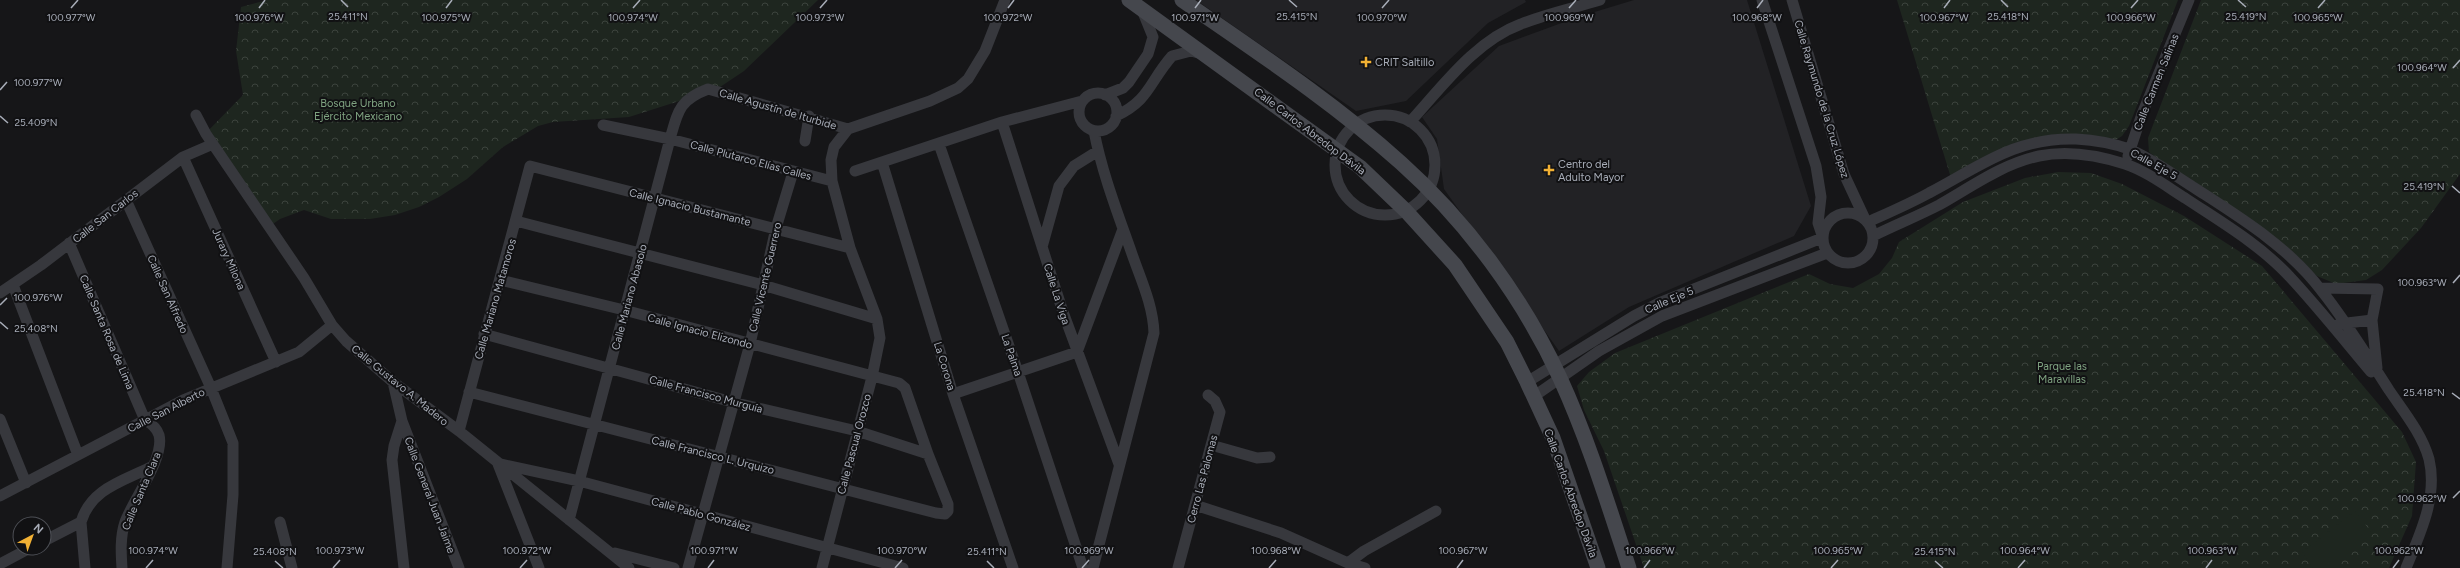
<svg xmlns="http://www.w3.org/2000/svg" width="2460" height="568" font-family="Figtree,sans-serif">
	<style>
		.built { fill: #222225 }
		.forest { fill: url(#forest-crowns) }
		.garden { fill: #1e261f }
		.lines { fill: none; stroke-linecap: round; stroke-linejoin: round }
		.minor { stroke: #37383d; stroke-width: 11 }
		.secondary { stroke: #45474d; stroke-width: 15 }
		.ticks { fill: none; stroke: #a8adb8; stroke-width: 1.5 }
		.poi-dot { fill: #f2b134; stroke: #111113; stroke-width: 1.5 }
		.labels { text-anchor: middle; stroke-width: 4; stroke-linejoin: round; paint-order: stroke }
		.poi-label { font-size: 11px; fill: #a8adb8; stroke: #111113; text-anchor: start }
		.street-label { font-size: 11px; fill: #a8adb8; stroke: #111113 }
		.park-label { font-size: 11px; fill: #7fa381; stroke: #111113 }
		.ticks-label { font-size: 10px; text-anchor: middle; fill: #a8adb8; stroke: #111113; stroke-width: 4; stroke-linejoin: round; paint-order: stroke }
	</style>
	<defs>
		<pattern id="forest-crowns" width="20" height="18" patternUnits="userSpaceOnUse"><rect width="20" height="18" fill="#1e261f"/><path d="M2 6a3 3 0 1 1 6 0M12 15a3 3 0 1 1 6 0" fill="none" stroke="#3c433d"/></pattern>
	</defs>
	<rect width="100%" height="100%" fill="#161618"/>
	<path class="built" d="M1196 0H1525L1526 2 1488 23 1406 101 1356 111Z
		M1634 0H1747L1811 206 1794 236 1629 307 1559 351 1444 189 1437 139 1422 117 1499 46 1578 17Z"/>
	<path class="forest" d="M267 0H818L744 71 717 89 629 117 553 122 538 126 503 147 467 179 439 197 419 207 395 215 370 219H331L304 210 280 219 270 226 203 136 243 95 236 51 241 7Z
		M1897 0H2178L2129 126 2122 136 2114 141 2048 138 1951 178Z
		M2201 0H2460V174L2421 228 2382 270 2366 280 2336 284 2317 276 2302 263 2149 152 2148 138Z
		M2058 172 2091 173 2122 184 2184 216 2262 266 2402 432 2416 462 2412 516 2389 568H1644L1604 451 1584 410 1577 386 1589 372 1615 353 1809 274 1830 284 1853 288 1879 274 1892 258 1899 242 1963 202 2025 178Z"/>
	<path class="garden" d="M2355 511 2371 532 2323 568H2313L2302 552Z"/>
	<g class="lines">
		<path class="minor" d="M1762 0 1816 166 1821 197 1818 223 1822 235
			M1792 0 1844 174 1865 219
			M1079 112a19 19 0 1 1 38 0a19 19 0 1 1-38 0Z
			M1105 95 1123 88 1129 82 1148 54 1153 37 1142 10
			M196 115 206 134 304 278 332 325 346 341 393 382 459 431 629 568
			M1335 165a50 50 0 1 1 100 0a50 50 0 1 1-100 0Z
			M1116 116C1150 100 1149 82 1172 56L1191 51 1202 54
			M1002 122 1063 312 1119 464
			M1410 122C1442 87 1475 41 1521 24 1546 14 1574 8 1600 0
			M603 125 670 139 832 181
			M805 141 809 116
			M939 144 1018 372 1083 568
			M2128 156 2142 114 2189 0
			M183 157 276 362
			M882 162 953 394 1013 568
			M855 171 1002 122 1082 101
			M126 200 211 388 233 443V495L227 568
			M1823 238a25 25 0 1 1 50 0a25 25 0 1 1-50 0Z
			M516 221 763 285 877 319
			M1868 222C1888 213 1909 204 1929 193 1979 167 2015 137 2076 139 2093 140 2112 143 2129 149 2151 158 2171 173 2190 185 2236 215 2287 245 2321 290 2346 321 2367 356 2389 390 2404 412 2422 434 2429 459 2438 497 2420 534 2406 568
			M1873 236C1895 225 1918 216 1939 205 1971 187 2002 164 2039 156 2068 150 2097 155 2125 164 2146 171 2166 186 2185 198 2221 222 2259 244 2289 276 2317 306 2344 340 2371 372
			M69 243 145 420C152 424 157 428 159 435 165 458 133 500 125 522 120 537 121 553 122 568
			M1042 247 1059 186 1074 166 1098 151
			M13 285 78 455
			M2320 288 2378 289 2372 320 2377 368
			M0 293 41 265 183 157 213 144
			M2339 324 2372 320
			M484 334 732 402 857 431 928 454
			M393 382 402 421 394 446 392 460 404 568
			M1527 382 1634 316 1661 302 1822 238
			M469 392 936 513 945 514 948 511V504L928 454 905 388 899 383 624 310 500 280
			M953 394 1077 352 1123 229
			M1533 397 1599 351 1662 316 1827 253
			M0 419 26 483
			M402 421 459 568
			M459 431 530 166 850 248
			M1211 445 1257 458 1270 457
			M498 464 539 568
			M500 464 579 481 903 568
			M0 496 183 400 299 352 332 325
			M1195 505 1281 533 1348 563 1365 568
			M569 520 670 139C678 111 679 100 708 89L848 129
			M81 522 85 568
			M280 522 292 568
			M44 541 81 522C91 488 124 481 153 466
			M615 553 674 568
			M1348 563 1364 551 1436 511
			M0 564 30 548
			M688 568 750 344 776 228 793 172
			M822 568 872 377 880 338 877 319 850 248 832 181 831 160 834 147 848 129 930 101 958 88 968 79 985 51 1005 0
			M1093 568 1154 333C1153 305 1141 280 1132 254 1118 214 1102 173 1094 131
			M1178 568 1220 412 1215 401 1208 395"/>
		<path class="secondary" d="M1129 0 1360 167 1406 211 1455 265 1507 342 1527 382 1553 438 1598 568
			M1182 0C1257 52 1333 102 1401 163 1467 222 1523 298 1560 378 1588 439 1608 504 1629 568"/>
	</g>
	<path class="ticks" d="M341 0 348 7M1289 0 1297 7M2001 0 2008 7M2238 0 2246 7M71 8 78 0M259 8 265 0M446 8 452 0M633 8 640 0M820 8 827 0M1008 8 1014 0M1195 8 1201 0M1382 8 1389 0M1569 8 1576 0M1757 8 1763 0M1944 8 1950 0M2131 8 2138 0M2318 8 2325 0M2453 68 2460 60M0 90 7 82M0 116 8 123M2452 186 2460 193M2453 283 2460 275M0 305 7 298M0 322 8 329M2452 393 2460 399M2453 498 2460 491M275 561 283 568M987 561 994 568M1935 561 1943 568M146 568 153 560M333 568 340 560M520 568 527 560M708 568 714 560M895 568 902 560M1082 568 1089 560M1269 568 1276 560M1457 568 1463 560M1644 568 1650 560M1831 568 1838 560M2018 568 2025 560M2206 568 2212 560M2393 568 2399 560"/>
	<g class="poi-dot">
		<path d="M1364 56h4v4h4v4h-4v4h-4v-4h-4v-4h4z"/>
		<path d="M1547 164h4v4h4v4h-4v4h-4v-4h-4v-4h4z"/>
	</g>
	<g class="labels">
		<g class="poi-label">
			<text x="1375" y="66">CRIT Saltillo</text>
			<text x="1558" y="168">Centro del<tspan x="1558" dy="13">Adulto Mayor</tspan></text>
		</g>
		<g class="street-label">
			<text transform="translate(2156 82) rotate(-68)" y="4">Calle Carmen Salinas</text>
			<text transform="translate(1822 99) rotate(73)" y="4">Calle Raymundo de la Cruz López</text>
			<text transform="translate(778 109) rotate(16)" y="4">Calle Agustín de Iturbide</text>
			<text transform="translate(1310 131) rotate(37)" y="4">Calle Carlos Abredop Dávila</text>
			<text transform="translate(751 160) rotate(15)" y="4">Calle Plutarco Elías Calles</text>
			<text transform="translate(2154 164) rotate(29)" y="4">Calle Eje 5</text>
			<text transform="translate(690 207) rotate(14)" y="4">Calle Ignacio Bustamante</text>
			<text transform="translate(105 216) rotate(-38)" y="4">Calle San Carlos</text>
			<text transform="translate(229 259) rotate(66)" y="4">Jurary Milona</text>
			<text transform="translate(765 277) rotate(-77)" y="4">Calle Vicente Guerrero</text>
			<text transform="translate(168 294) rotate(66)" y="4">Calle San Alfredo</text>
			<text transform="translate(1057 294) rotate(72)" y="4">Calle La Viga</text>
			<text transform="translate(629 297) rotate(-75)" y="4">Calle Mariano Abasolo</text>
			<text transform="translate(495 299) rotate(-74)" y="4">Calle Mariano Matamoros</text>
			<text transform="translate(1669 300) rotate(-23)" y="4">Calle Eje 5</text>
			<text transform="translate(700 331) rotate(15)" y="4">Calle Ignacio Elizondo</text>
			<text transform="translate(107 332) rotate(67)" y="4">Calle Santa Rosa de Lima</text>
			<text transform="translate(1012 355) rotate(71)" y="4">La Palma</text>
			<text transform="translate(945 366) rotate(73)" y="4">La Corona</text>
			<text transform="translate(400 385) rotate(39)" y="4">Calle Gustavo A. Madero</text>
			<text transform="translate(706 394) rotate(15)" y="4">Calle Francisco Murguía</text>
			<text transform="translate(166 410) rotate(-27)" y="4">Calle San Alberto</text>
			<text transform="translate(854 444) rotate(-75)" y="4">Calle Pascual Orozco</text>
			<text transform="translate(713 455) rotate(14)" y="4">Calle Francisco L. Urquizo</text>
			<text transform="translate(1202 479) rotate(-75)" y="4">Cerro Las Palomas</text>
			<text transform="translate(141 491) rotate(-67)" y="4">Calle Santa Clara</text>
			<text transform="translate(1571 493) rotate(70)" y="4">Calle Carlos Abredop Dávila</text>
			<text transform="translate(430 495) rotate(69)" y="4">Calle General Juan Jaime</text>
			<text transform="translate(701 514) rotate(15)" y="4">Calle Pablo González</text>
		</g>
		<g class="park-label">
			<text x="358" y="107">Bosque Urbano<tspan x="358" dy="13">Ejército Mexicano</tspan></text>
			<text x="2062" y="370">Parque las<tspan x="2062" dy="13">Maravillas</tspan></text>
		</g>
	</g>
	<g class="ticks-label">
		<text x="348" y="20">25.411°N</text>
		<text x="1297" y="20">25.415°N</text>
		<text x="2008" y="20">25.418°N</text>
		<text x="2246" y="20">25.419°N</text>
		<text x="71" y="21">100.977°W</text>
		<text x="446" y="21">100.975°W</text>
		<text x="633" y="21">100.974°W</text>
		<text x="820" y="21">100.973°W</text>
		<text x="1008" y="21">100.972°W</text>
		<text x="1195" y="21">100.971°W</text>
		<text x="1382" y="21">100.970°W</text>
		<text x="1944" y="21">100.967°W</text>
		<text x="2131" y="21">100.966°W</text>
		<text x="259" y="21">100.976°W</text>
		<text x="1569" y="21">100.969°W</text>
		<text x="1757" y="21">100.968°W</text>
		<text x="2318" y="21">100.965°W</text>
		<text x="2422" y="71">100.964°W</text>
		<text x="38" y="86">100.977°W</text>
		<text x="36" y="126">25.409°N</text>
		<text x="2424" y="190">25.419°N</text>
		<text x="2422" y="286">100.963°W</text>
		<text x="38" y="301">100.976°W</text>
		<text x="36" y="332">25.408°N</text>
		<text x="2424" y="396">25.418°N</text>
		<text x="2422" y="502">100.962°W</text>
		<text x="153" y="554">100.974°W</text>
		<text x="340" y="554">100.973°W</text>
		<text x="527" y="554">100.972°W</text>
		<text x="714" y="554">100.971°W</text>
		<text x="902" y="554">100.970°W</text>
		<text x="1089" y="554">100.969°W</text>
		<text x="1276" y="554">100.968°W</text>
		<text x="1463" y="554">100.967°W</text>
		<text x="1650" y="554">100.966°W</text>
		<text x="1838" y="554">100.965°W</text>
		<text x="2025" y="554">100.964°W</text>
		<text x="2212" y="554">100.963°W</text>
		<text x="2399" y="554">100.962°W</text>
		<text x="275" y="555">25.408°N</text>
		<text x="987" y="555">25.411°N</text>
		<text x="1935" y="555">25.415°N</text>
	</g>
	<g transform="translate(32 536) rotate(41)"><circle r="19" fill="#111113" stroke="#4d4f55"/>
	<path d="M0-3L7 15L0 10L-7 15Z" fill="#f2b134"/>
	<text y="-6" font-size="11" font-weight="bold" text-anchor="middle" fill="#a8adb8">N</text>
	</g>
</svg>
